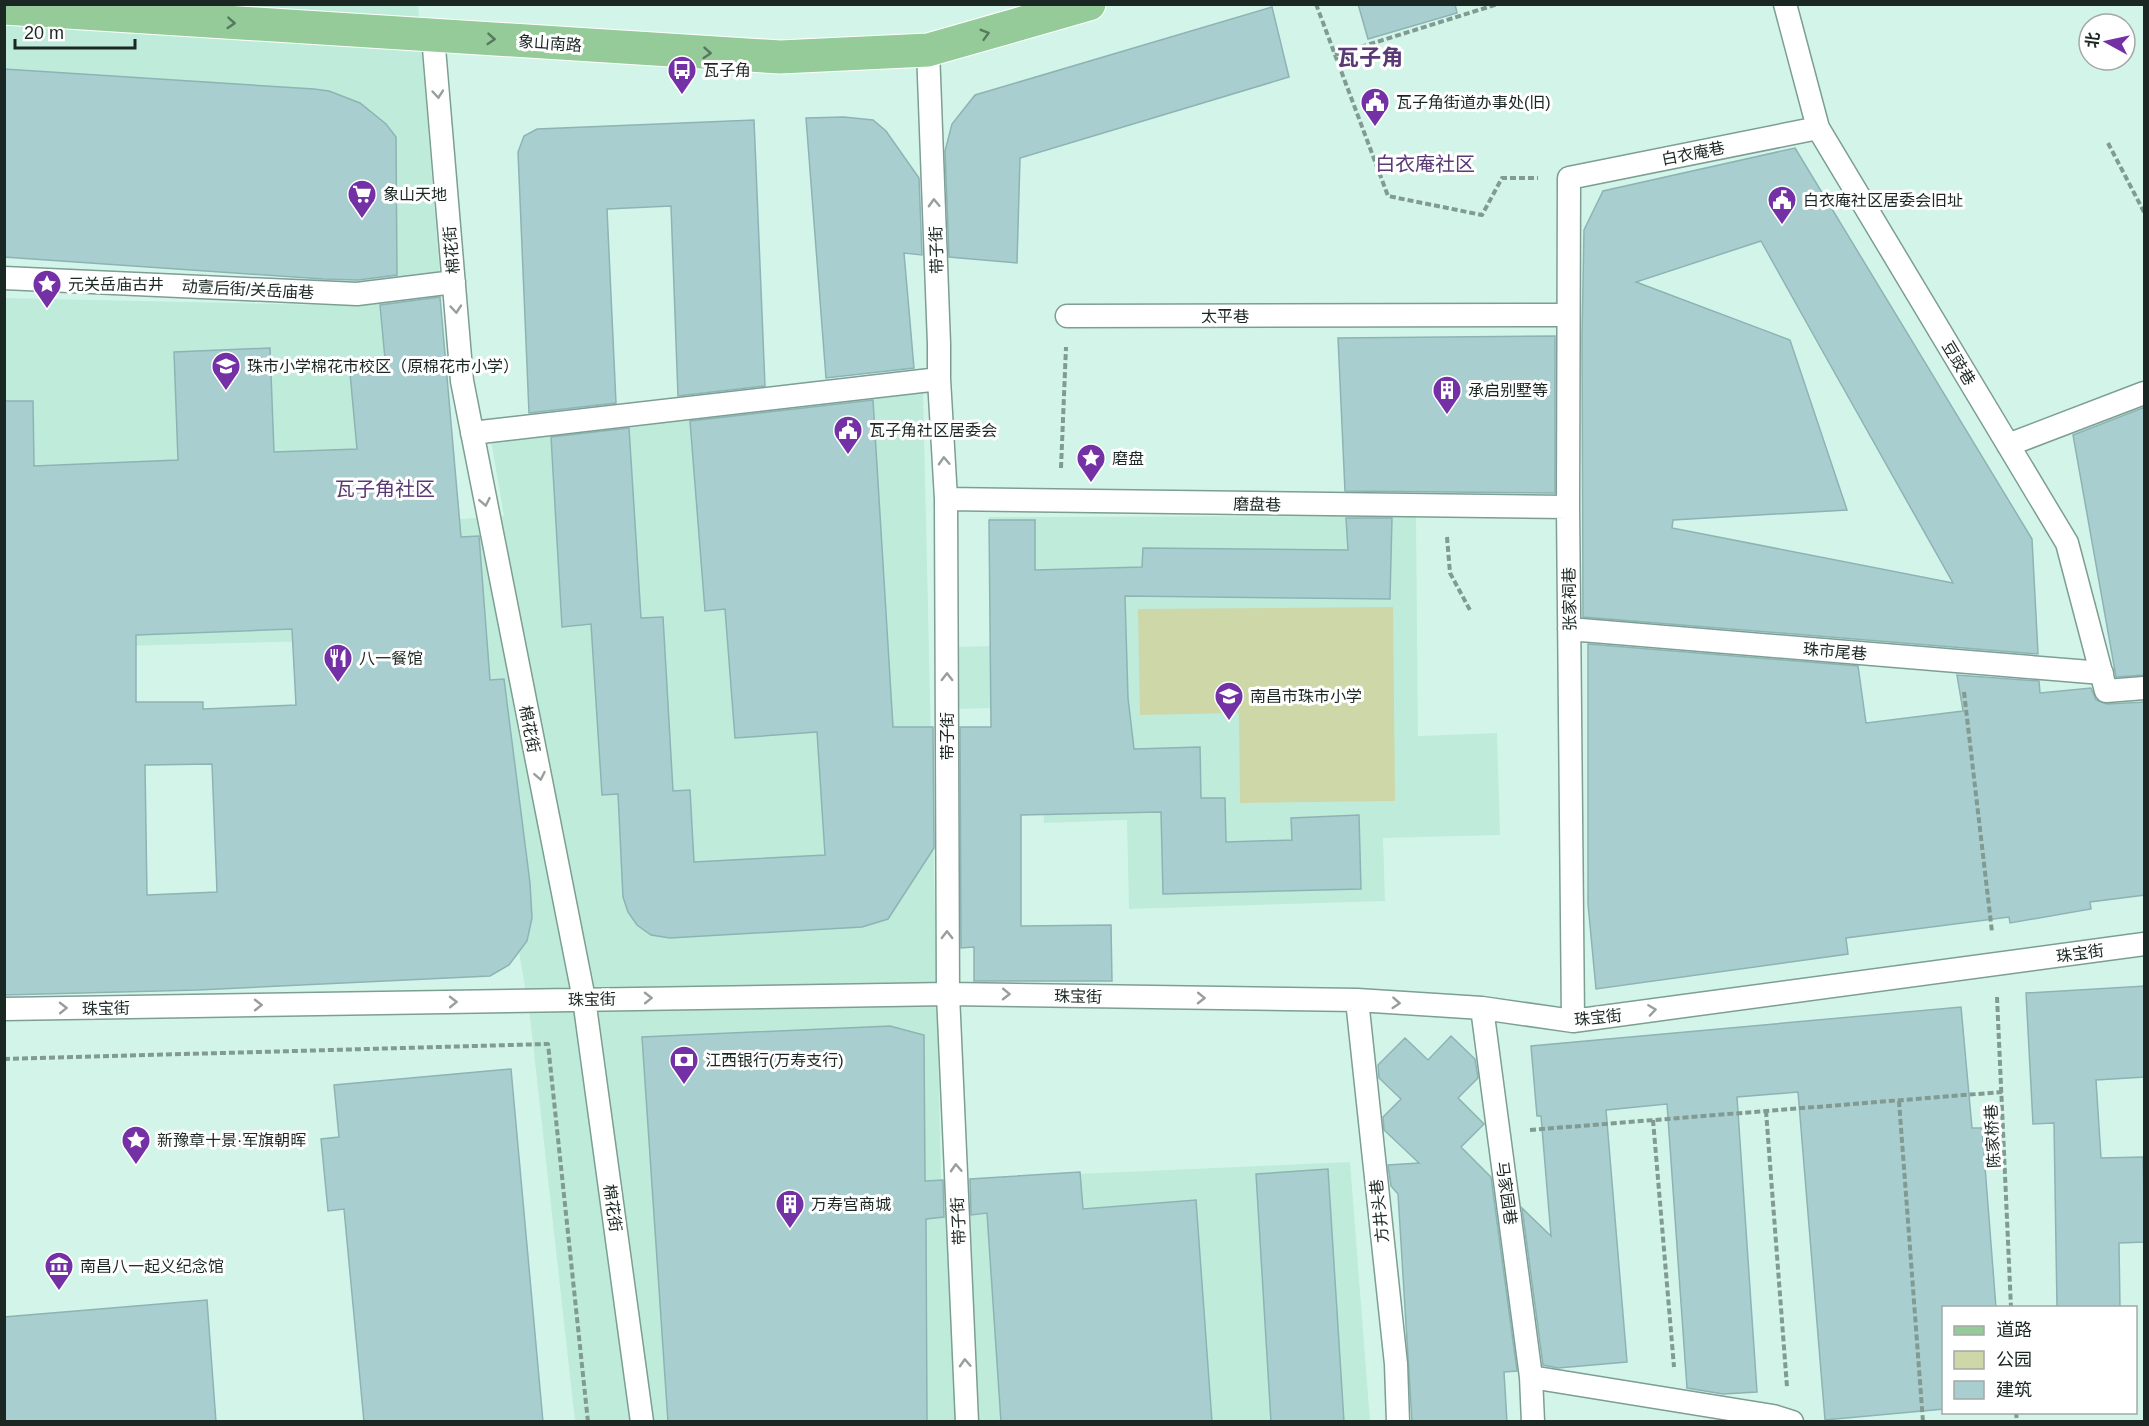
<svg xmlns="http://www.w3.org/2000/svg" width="2149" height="1426" font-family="Arial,'Noto Sans SC',sans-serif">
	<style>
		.built { fill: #bfebdb }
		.green { fill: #cdd7a8 }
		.building { fill: #a8cecf; stroke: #8eb3b4; stroke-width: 1.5; fill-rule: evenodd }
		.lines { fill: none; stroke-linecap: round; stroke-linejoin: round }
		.service-casing { stroke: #7d9e92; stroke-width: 25 }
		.primary-casing { stroke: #fff; stroke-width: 35 }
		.path { stroke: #819a92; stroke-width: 4; stroke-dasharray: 6 3; stroke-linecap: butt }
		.service { stroke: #fff; stroke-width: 22 }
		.primary { stroke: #94cb98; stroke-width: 33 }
		.oneway { stroke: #57795e }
		.oneway2 { stroke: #989e9c }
		.labels { text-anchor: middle; stroke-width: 6; stroke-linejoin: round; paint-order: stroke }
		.street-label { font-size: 16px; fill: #1a2723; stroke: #fff }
		.poi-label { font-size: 16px; fill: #1a2723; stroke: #fff; text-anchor: start }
		.quarter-label { font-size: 20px; fill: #593a75; stroke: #fff }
		.district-label { font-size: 22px; font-weight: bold; fill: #593a75; stroke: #fff }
	</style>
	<rect width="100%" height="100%" fill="#d3f5e9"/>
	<path class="built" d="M4 5H418L440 276 359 287 308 285 316 171 5 153Z
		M439 294 458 504 354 640 42 648 5 478V298L362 306 380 299Z
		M923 390 941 1180 1350 1162 1370 1421H575L530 1017 447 520 504 516 489 429Z
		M1416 516 1418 736 1497 733 1500 835 1383 838 1385 901 1129 909 1127 820 1044 823 1040 707 956 709 954 647 992 646 989 517Z"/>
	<path class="green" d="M1393 607 1395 801 1240 803 1239 713 1140 715 1138 609Z"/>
	<path class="building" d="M1358 4H1455L1457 13 1368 39Z
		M1272 7 1289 77 1020 158 1017 263 949 257 945 151 952 124 975 95Z
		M4 69 314 89 329 91 360 103 386 124 396 137 397 275 358 280 323 279 4 257Z
		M844 117 873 120 886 131 919 178 922 255 904 253 914 368 826 378 806 118Z
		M754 120 765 386 678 396 671 206 607 209 616 403 529 413 518 152 524 136 537 129Z
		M1795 148 2032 539 2038 654 1583 617 1582 336 1584 230 1603 191ZM1761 241 1823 352 1953 583 1672 528 1673 520 1847 510 1790 340 1636 282Z
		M440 297 461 537 479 536 490 680 504 679 530 883 532 918 527 941 509 965 490 976 198 990 4 995V401H33L34 466 178 460 174 352 270 348 274 452 357 449 350 373 386 370 380 305ZM292 629 296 705 203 709V702H136V635ZM212 764 217 892 147 895 145 765Z
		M1555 336V493L1345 491 1338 338Z
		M873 400 893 727H933L934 848 888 919 862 927 670 938 651 935 637 925 628 912 623 897 618 794 602 795 591 624 562 627 551 437 629 428 641 618 663 617 673 791 690 790 694 862 825 855 817 732 735 738 725 609 705 611 690 421Z
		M2145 407V675L2116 677 2073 435Z
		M1346 518H1392L1390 599 1125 596 1128 698 1134 749 1200 747 1201 798H1225L1226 842 1292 840 1291 818 1359 815 1361 889 1163 894 1161 812 1021 815V926L1111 925 1112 981H974V947L961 948 960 727H991L989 520H1035V570L1142 567 1143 548 1348 550Z
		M1588 644 1858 666 1866 723 1963 711 1957 675 2039 681 2040 693 2091 688 2096 700 2107 704 2145 702V895L2090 902 2091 909 2010 923 2009 917 1846 938 1848 954 1596 989 1588 904Z
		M2145 986V1077L2096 1080 2101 1158 2143 1157 2145 1242 2119 1243 2120 1308H2057L2054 1123 2033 1124 2026 993Z
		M1961 1007 1972 1128H1982L1996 1308H1944V1409L1825 1420 1798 1092 1737 1097 1757 1392 1723 1394 1687 1388 1667 1104 1606 1110 1627 1362 1558 1368 1543 1365 1522 1208 1551 1236 1541 1116H1537L1531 1046Z
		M890 1026 924 1035 925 1181 943 1180 944 1217 926 1219 927 1422H668L642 1037Z
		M1451 1036 1475 1059 1478 1078 1458 1098 1484 1124 1461 1147 1491 1177 1517 1371 1504 1372 1507 1422H1412L1398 1194 1391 1186 1388 1165 1419 1163 1384 1130 1383 1117 1401 1099 1379 1078 1378 1065 1405 1038 1428 1060Z
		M511 1069 543 1422H364L344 1209 328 1211 321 1139 339 1137 334 1085Z
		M1328 1169 1344 1422H1271L1256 1174Z
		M1080 1172 1083 1209 1196 1200 1212 1422H1001L987 1213 971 1215 970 1179Z
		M207 1300 216 1422H4V1317Z"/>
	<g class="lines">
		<g class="service-casing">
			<path id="service" d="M1785 4 1818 128 2067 543 2106 691 2144 688
				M433 36 462 381 584 999 642 1422
				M928 50 939 344V379L946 499 948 994 967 1422
				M4 278 357 294 454 282
				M1067 316 1568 315
				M472 433 939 379
				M2008 445 2144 393
				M946 499 1568 507
				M1569 629 2102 673
				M1357 1000 1396 1364 1398 1422
				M1482 1008 1531 1377 1533 1422
				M4 1009 948 994 1357 1000 1482 1008 1573 1021 2144 944
				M1573 1021 1568 507 1569 178 1818 128
				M1531 1377 1773 1416 1792 1422"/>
		</g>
		<g class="primary-casing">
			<path id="primary" d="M4 8 780 57 928 50 1089 4"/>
		</g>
		<path class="path" d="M1316 4 1388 196 1482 215 1502 178H1538
			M1335 55 1498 4
			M2108 143 2144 212
			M1061 468 1066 347
			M1447 537 1450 573 1471 612
			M1964 692 1992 932
			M1997 997 2011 1308
			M4 1059 548 1044 588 1422
			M1899 1101 1923 1422
			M1766 1111 1787 1387
			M1653 1120 1674 1367
			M1530 1130 2002 1092
			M2016 1412 2017 1422"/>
		<use href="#service" class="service"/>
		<use href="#primary" class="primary"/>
	</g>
	<defs><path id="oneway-chevron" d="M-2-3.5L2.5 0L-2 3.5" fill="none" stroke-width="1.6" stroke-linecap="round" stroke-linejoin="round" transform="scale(1.5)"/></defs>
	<g class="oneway">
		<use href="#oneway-chevron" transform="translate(231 23) rotate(4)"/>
		<use href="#oneway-chevron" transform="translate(985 34) rotate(-16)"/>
		<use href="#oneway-chevron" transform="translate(491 39) rotate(4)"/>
		<use href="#oneway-chevron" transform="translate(707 53) rotate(4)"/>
	</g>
	<g class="oneway2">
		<use href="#oneway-chevron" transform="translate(438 94) rotate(85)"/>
		<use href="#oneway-chevron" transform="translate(934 203) rotate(-92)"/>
		<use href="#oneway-chevron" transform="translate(456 309) rotate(85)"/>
		<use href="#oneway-chevron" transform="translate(944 461) rotate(-93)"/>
		<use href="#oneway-chevron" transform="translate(485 502) rotate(79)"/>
		<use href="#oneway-chevron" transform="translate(947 677) rotate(-90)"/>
		<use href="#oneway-chevron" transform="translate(540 776) rotate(79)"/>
		<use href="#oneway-chevron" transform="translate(947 935) rotate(-90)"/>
		<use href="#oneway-chevron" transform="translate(1006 994) rotate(1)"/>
		<use href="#oneway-chevron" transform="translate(648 998) rotate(-1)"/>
		<use href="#oneway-chevron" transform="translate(1201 998) rotate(1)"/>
		<use href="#oneway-chevron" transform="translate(453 1002) rotate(-1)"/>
		<use href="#oneway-chevron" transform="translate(1396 1003) rotate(4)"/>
		<use href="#oneway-chevron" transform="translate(258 1005) rotate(-1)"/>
		<use href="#oneway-chevron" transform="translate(63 1008) rotate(-1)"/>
		<use href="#oneway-chevron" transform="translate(1652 1010) rotate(-8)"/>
		<use href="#oneway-chevron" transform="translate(956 1168) rotate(-93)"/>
		<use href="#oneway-chevron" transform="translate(965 1363) rotate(-93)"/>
	</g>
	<defs>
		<g id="bus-pin" transform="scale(1.5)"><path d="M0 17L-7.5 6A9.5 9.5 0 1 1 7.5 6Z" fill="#7331a5" stroke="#fff"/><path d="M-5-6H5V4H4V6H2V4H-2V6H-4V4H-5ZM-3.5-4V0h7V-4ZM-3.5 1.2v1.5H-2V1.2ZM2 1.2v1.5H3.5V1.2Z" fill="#fff"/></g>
		<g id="civic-pin" transform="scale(1.5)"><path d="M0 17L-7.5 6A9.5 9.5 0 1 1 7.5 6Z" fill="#7331a5" stroke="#fff"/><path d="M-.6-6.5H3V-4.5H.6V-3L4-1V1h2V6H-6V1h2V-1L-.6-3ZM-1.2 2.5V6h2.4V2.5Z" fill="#fff"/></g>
		<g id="supermarket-pin" transform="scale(1.5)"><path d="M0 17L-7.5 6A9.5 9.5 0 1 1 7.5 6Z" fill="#7331a5" stroke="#fff"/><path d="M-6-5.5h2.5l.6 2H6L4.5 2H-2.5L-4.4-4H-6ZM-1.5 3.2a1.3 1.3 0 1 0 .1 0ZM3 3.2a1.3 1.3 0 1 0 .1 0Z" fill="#fff"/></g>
		<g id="sight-pin" transform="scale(1.5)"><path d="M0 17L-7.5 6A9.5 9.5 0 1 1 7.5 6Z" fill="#7331a5" stroke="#fff"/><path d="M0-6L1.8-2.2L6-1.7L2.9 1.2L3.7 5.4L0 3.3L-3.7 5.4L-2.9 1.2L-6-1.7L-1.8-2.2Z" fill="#fff"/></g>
		<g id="school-pin" transform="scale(1.5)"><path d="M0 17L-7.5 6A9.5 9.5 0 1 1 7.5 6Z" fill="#7331a5" stroke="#fff"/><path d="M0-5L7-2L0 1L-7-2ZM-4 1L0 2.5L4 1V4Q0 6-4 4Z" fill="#fff"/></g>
		<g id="building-pin" transform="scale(1.5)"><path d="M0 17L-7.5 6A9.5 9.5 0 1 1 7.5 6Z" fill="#7331a5" stroke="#fff"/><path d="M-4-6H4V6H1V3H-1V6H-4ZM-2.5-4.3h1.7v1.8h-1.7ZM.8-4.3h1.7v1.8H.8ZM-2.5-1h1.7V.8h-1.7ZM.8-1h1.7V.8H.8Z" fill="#fff"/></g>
		<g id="restaurant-pin" transform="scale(1.5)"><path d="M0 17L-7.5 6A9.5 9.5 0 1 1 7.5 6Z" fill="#7331a5" stroke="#fff"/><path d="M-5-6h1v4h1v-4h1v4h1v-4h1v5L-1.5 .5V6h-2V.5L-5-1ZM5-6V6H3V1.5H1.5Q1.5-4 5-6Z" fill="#fff"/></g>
		<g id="bank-pin" transform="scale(1.5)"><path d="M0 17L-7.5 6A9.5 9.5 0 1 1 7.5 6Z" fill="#7331a5" stroke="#fff"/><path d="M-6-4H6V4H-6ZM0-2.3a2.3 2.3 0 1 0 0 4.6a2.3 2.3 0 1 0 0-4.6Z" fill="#fff"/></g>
		<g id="museum-pin" transform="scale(1.5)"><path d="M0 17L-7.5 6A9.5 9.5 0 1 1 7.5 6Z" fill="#7331a5" stroke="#fff"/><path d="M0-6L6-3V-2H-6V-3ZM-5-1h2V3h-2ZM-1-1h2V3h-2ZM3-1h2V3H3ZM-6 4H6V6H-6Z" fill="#fff"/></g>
	</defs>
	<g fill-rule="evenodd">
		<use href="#bus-pin" x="682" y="70"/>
		<use href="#civic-pin" x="1375" y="102"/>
		<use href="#supermarket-pin" x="362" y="194"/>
		<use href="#civic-pin" x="1782" y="200"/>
		<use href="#sight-pin" x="47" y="284"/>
		<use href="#school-pin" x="226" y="366"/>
		<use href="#building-pin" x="1447" y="390"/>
		<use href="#civic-pin" x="848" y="430"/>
		<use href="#sight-pin" x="1091" y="458"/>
		<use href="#restaurant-pin" x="338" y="658"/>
		<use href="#school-pin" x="1229" y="696"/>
		<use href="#bank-pin" x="684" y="1060"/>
		<use href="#sight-pin" x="136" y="1140"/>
		<use href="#building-pin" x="790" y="1204"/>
		<use href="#museum-pin" x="59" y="1266"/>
	</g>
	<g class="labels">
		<g class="street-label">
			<text transform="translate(550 43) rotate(4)" y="6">象山南路</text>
			<text transform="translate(1693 153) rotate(-11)" y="6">白衣庵巷</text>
			<text transform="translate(451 250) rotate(-95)" y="6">棉花街</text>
			<text transform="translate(936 250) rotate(-92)" y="6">带子街</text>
			<text transform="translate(248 289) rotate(3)" y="6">动壹后街/关岳庙巷</text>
			<text x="1225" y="322">太平巷</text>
			<text transform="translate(1959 363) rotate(59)" y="6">豆豉巷</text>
			<text transform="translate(1257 504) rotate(1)" y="6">磨盘巷</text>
			<text transform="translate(1569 599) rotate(-91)" y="6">张家祠巷</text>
			<text transform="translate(1835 651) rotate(5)" y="6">珠市尾巷</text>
			<text transform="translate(530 729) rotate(79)" y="6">棉花街</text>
			<text transform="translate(947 736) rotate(-90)" y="6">带子街</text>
			<text transform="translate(2080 953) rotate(-8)" y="6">珠宝街</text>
			<text transform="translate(1078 996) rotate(1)" y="6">珠宝街</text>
			<text transform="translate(592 999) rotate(-1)" y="6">珠宝街</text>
			<text transform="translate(106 1008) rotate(-1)" y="6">珠宝街</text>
			<text transform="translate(1598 1017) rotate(-6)" y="6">珠宝街</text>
			<text transform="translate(1992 1136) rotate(-93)" y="6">陈家桥巷</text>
			<text transform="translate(1507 1193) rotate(82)" y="6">马家园巷</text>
			<text transform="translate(613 1208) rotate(82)" y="6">棉花街</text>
			<text transform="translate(1379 1211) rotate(-96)" y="6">方井头巷</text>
			<text transform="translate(958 1221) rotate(-93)" y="6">带子街</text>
		</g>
		<g class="poi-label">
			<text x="703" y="76">瓦子角</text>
			<text x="1396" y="108">瓦子角街道办事处(旧)</text>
			<text x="383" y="200">象山天地</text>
			<text x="1803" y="206">白衣庵社区居委会旧址</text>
			<text x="68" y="290">元关岳庙古井</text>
			<text x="247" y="372">珠市小学棉花市校区（原棉花市小学）</text>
			<text x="1468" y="396">承启别墅等</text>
			<text x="869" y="436">瓦子角社区居委会</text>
			<text x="1112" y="464">磨盘</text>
			<text x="359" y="664">八一餐馆</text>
			<text x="1250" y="702">南昌市珠市小学</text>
			<text x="705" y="1066">江西银行(万寿支行)</text>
			<text x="157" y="1146">新豫章十景·军旗朝晖</text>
			<text x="811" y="1210">万寿宫商城</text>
			<text x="80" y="1272">南昌八一起义纪念馆</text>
		</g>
		<g class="quarter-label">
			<text x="1425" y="171">白衣庵社区</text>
			<text x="385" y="496">瓦子角社区</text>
		</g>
		<g class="district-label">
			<text x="1370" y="65">瓦子角</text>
		</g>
	</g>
	<rect width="2149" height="1426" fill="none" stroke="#1a2723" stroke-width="12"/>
	<rect x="1942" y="1306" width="195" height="108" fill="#ffffff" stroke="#a3a9a7" stroke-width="1.5"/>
	<rect x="1954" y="1326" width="30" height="9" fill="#94cb98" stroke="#a3a9a7" stroke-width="1.5"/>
	<text x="1996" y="1336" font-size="18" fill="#1a2723">道路</text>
	<rect x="1954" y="1351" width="30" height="18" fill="#cdd7a8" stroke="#a3a9a7" stroke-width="1.5"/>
	<text x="1996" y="1366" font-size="18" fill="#1a2723">公园</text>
	<rect x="1954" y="1381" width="30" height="18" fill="#a8cecf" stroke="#a3a9a7" stroke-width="1.5"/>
	<text x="1996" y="1396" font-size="18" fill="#1a2723">建筑</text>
	<g transform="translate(2107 42) rotate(278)"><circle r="28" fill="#ffffff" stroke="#a3a9a7" stroke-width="1.5"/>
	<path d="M0-4.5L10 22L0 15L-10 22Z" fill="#7331a5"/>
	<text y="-9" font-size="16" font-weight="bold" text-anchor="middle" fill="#1a2723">北</text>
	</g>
	<path d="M15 39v9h120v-9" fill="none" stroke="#1a2723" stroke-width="3"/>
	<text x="24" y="39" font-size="18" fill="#1a2723" stroke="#ffffff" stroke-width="4.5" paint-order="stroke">20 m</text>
</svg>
